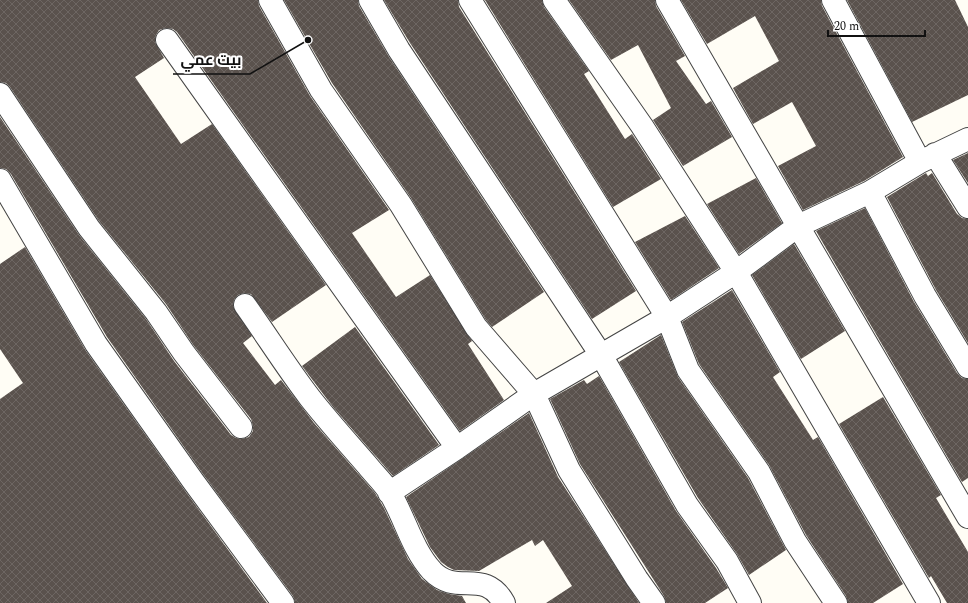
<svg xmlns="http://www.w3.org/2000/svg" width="968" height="603" font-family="Spectral,Cairo,serif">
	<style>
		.building { fill: url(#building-cross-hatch) }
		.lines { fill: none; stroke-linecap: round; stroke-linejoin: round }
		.minor-casing { stroke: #444; stroke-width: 24 }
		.minor { stroke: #fff; stroke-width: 22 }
		.leader { fill: none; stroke: #111; stroke-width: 1.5 }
		.callout-dot { fill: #111; stroke: #fff; stroke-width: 1.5 }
		.callout-label { font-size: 15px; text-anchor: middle; font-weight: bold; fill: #111; stroke: #fff; stroke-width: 4; stroke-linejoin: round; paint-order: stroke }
	</style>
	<defs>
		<pattern id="building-cross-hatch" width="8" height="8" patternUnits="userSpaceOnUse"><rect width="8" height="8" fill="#5a524d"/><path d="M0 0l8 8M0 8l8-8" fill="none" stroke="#6d6662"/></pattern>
	</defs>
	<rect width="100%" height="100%" fill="#fffdf5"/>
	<path class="building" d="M0 0H258L259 6 310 96 389 210 352 233 396 297 430 275 472 341 468 344 504 400 460 431 177 32 173 29 166 28 159 30 156 35 155 42 164 58 135 77 181 144 212 124 326 285 272 322 251 294 244 293 238 295 234 300 233 306 252 336 243 343 275 385 281 380 314 423 375 493 384 508 408 559 422 579 437 590 449 594 462 596 466 603H295L293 596 203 474 107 337 11 174 6 169 0 168V117L79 235 146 319 174 361 231 435 236 438 242 439 249 437 253 431V426L251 419 194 346 166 304 99 221 10 87 6 83 0 82Z
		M284 0H358L359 6 389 57 544 292 492 327 486 320 411 198 332 83Z
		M384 0H458L459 7 636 291 592 319 410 43Z
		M485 0H542L544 7 589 71 584 74 625 139 632 134 661 179 613 207Z
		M569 0H655L656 6 685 56 676 61 706 104 711 101 732 137 683 166 653 120 671 108 638 45 611 60Z
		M681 0H821L822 6 903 157 864 181 803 210 778 166 816 146 792 102 753 124 733 88 779 61 755 16 707 44Z
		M847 0H955L968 27V95L912 122Z
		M968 153V183L953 160Z
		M926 173 928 176 932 173 957 214 962 218 968 219V343L936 290 887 197Z
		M756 178 782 223 739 254 707 204Z
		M865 208 914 302 957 373 962 378 968 379V478L962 482 816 231Z
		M685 216 719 268 671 300 635 242Z
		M794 244 845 331 801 359 752 275Z
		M25 247 86 351 183 488 267 603H0V399L23 383 0 349V264Z
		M732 290 780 372 773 377 813 440 818 437 903 584 873 603H848L846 596 806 535 769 465 699 364 682 322Z
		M355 327 439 445 393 476 333 407 302 366Z
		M661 335 678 377 748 478 786 550 749 575 737 554 698 498 619 362Z
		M599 376 676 511 716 568 728 588 705 603H666L664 596 580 464 550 399 584 380 587 384Z
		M883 397 941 495 936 498 968 552V603H947L931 576 929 578 839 424Z
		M529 413 558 477 639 603H546L572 586 543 540 535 546 532 540 479 571 454 570 448 567 441 562 430 547 406 497Z"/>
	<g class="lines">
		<g class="minor-casing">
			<path id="minor" d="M270 0 321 90 401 205 476 327 534 394 569 470 637 579 654 603
				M370 0 399 50 601 355 687 505 727 561 750 603
				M470 0 667 317 688 370 759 472 795 541 836 603
				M554 0 642 126 736 272 929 603
				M667 0 798 226 870 192 920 162 968 139
				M833 0 920 162
				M167 40 457 448 534 394 667 317 736 272 798 226 968 517
				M0 94 89 228 156 312 184 353 241 427
				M935 154 968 207
				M0 180 96 344 193 481 283 603
				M870 192 925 296 968 367
				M245 305C267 336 287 368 310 398 328 421 348 443 367 465 374 474 384 483 390 493 405 518 412 549 432 571 457 597 484 567 504 603
				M389 493 457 448"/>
		</g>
		<use href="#minor" class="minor"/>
	</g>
	<path class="leader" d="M308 40L250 74H173"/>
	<circle class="callout-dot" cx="308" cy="40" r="4"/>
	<g class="callout-label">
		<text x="211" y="65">بيت عمي</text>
	</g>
	<path d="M828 30v6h97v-6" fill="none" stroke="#111111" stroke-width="2"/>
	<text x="834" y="30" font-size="12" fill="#111111" stroke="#ffffff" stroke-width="3" paint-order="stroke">20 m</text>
</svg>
